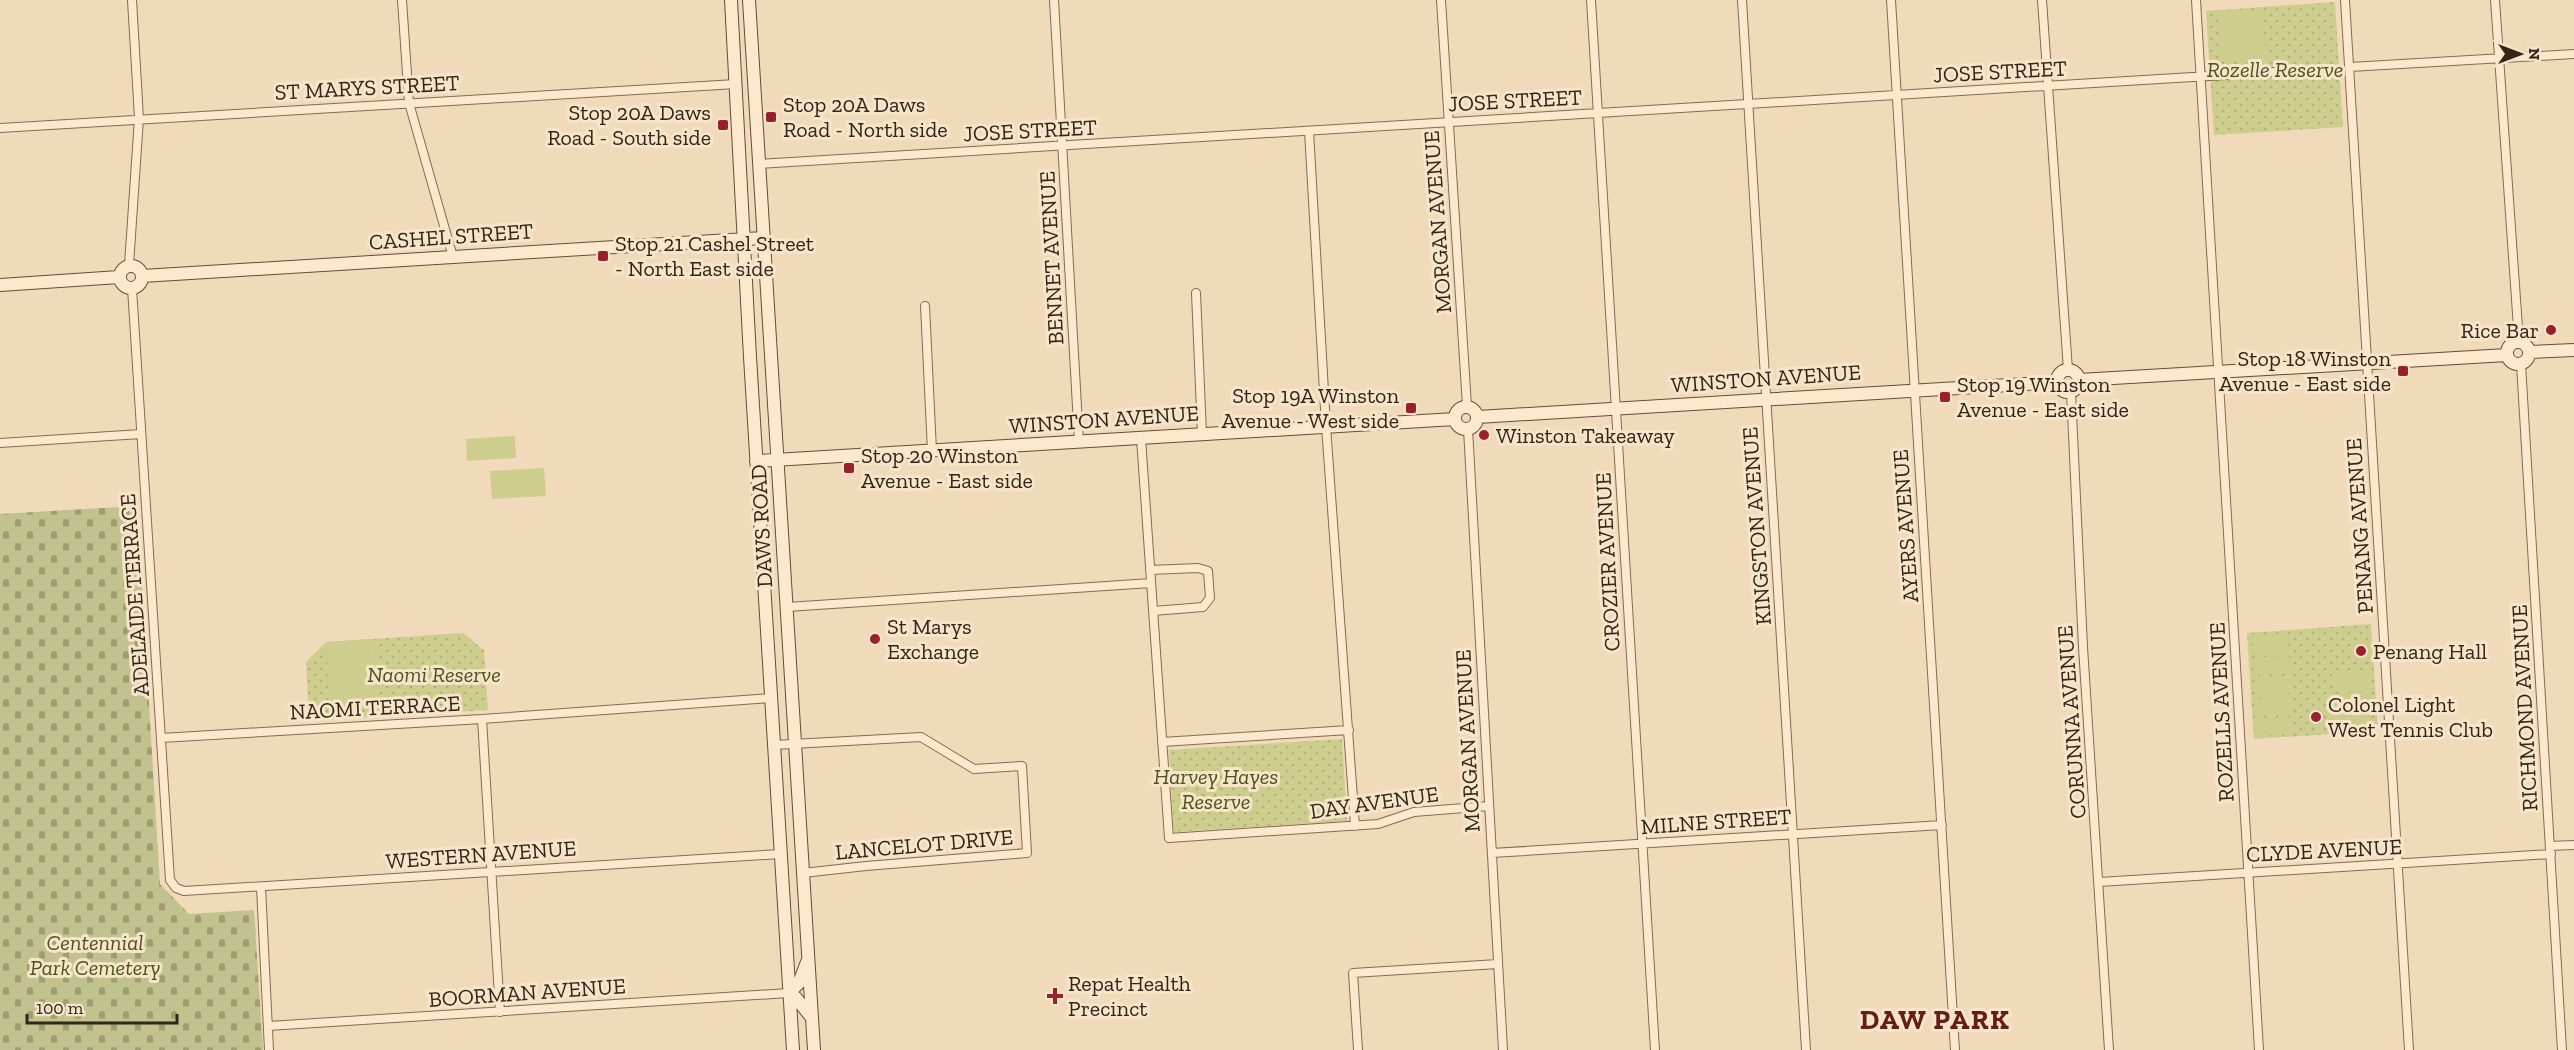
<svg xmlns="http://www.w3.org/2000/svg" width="2574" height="1050" font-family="'Zilla Slab',serif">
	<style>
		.grass { fill: url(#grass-dots) }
		.cemetery { fill: url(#cemetery-stones) }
		.pitch { fill: #cdce8e }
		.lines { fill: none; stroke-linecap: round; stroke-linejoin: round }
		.street-casing { stroke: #876953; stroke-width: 10 }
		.secondary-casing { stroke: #684b37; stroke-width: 14 }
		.street { stroke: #fbe8cd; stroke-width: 8 }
		.secondary { stroke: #fbe8cd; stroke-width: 12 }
		.poi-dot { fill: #99202e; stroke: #f7e5c9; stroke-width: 2 }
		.labels { text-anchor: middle; stroke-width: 6; stroke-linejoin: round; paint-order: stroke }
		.park-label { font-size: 22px; font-style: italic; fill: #4b531f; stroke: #f7e5c9 }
		.street-label { font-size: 22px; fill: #352419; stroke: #f7e5c9 }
		.poi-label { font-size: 22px; fill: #352419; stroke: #f7e5c9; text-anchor: start }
		.district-label { font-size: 28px; font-weight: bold; letter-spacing: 1.5px; fill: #641e16; stroke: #f7e5c9 }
	</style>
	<defs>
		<pattern id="grass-dots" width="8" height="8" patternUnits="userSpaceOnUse" patternTransform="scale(1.5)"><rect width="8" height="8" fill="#cdce8e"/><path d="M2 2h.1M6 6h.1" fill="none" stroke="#b1b17a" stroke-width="1.8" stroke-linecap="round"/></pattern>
		<pattern id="cemetery-stones" width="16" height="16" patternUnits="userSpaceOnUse" patternTransform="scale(1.5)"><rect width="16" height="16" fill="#c1c28e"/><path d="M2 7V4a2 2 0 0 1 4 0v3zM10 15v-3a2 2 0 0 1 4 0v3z" fill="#9e9d73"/></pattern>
	</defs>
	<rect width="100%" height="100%" fill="#f0dab9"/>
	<path class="grass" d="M2335 2 2343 127 2214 135 2206 11Z
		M2371 624 2378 731 2254 739 2247 633Z
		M463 633 484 650 488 710 309 721 306 662 326 642Z
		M1342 739 1347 821 1174 832 1169 750Z"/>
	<path class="cemetery" d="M137 506 160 884 189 914 254 910 263 1050H0V514Z"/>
	<path class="pitch" d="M2263 11 2264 34 2219 36 2218 14Z
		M2265 36 2266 59 2221 61 2220 38Z
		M515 436 516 458 467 461 466 439Z
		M544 468 546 496 492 499 490 471Z
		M2288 636 2289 652 2253 654V638Z
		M375 639 379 707 329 709 326 642Z
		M2289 656 2290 673 2254 675 2253 658Z
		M2368 671 2369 688 2333 690 2332 673Z
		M2290 676 2291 693 2256 695 2255 678Z
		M2369 692 2370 708 2334 710 2333 694Z
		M2291 697 2292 713 2257 715 2256 699Z
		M2370 712 2371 729 2335 731 2334 714Z
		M2293 717V734L2258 736 2257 719Z"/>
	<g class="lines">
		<g class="street-casing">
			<path id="street" d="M402 0 409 103 453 257
				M1054 0 1079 442
				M1441 0 1467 406
				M1591 0 1655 1050
				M1742 0 1806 1050
				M1891 0 1955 1050
				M2042 0 2068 370
				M2196 0 2259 1050
				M2345 0 2409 1050
				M2495 0 2519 342
				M2350 67 2574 54
				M0 128 736 84
				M1309 131 1326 426 1355 826
				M758 164 2275 72
				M129 265 139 118 132 0
				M132 288 170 880 176 888 184 891 780 854
				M1196 293 1202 434
				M925 306 932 451
				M2521 364 2562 1050
				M2071 392 2083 647 2109 1050
				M1468 429 1503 1050
				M1141 438 1169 838 1378 824 1414 812 1489 806
				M0 443 141 434
				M1150 570 1198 568 1208 571 1210 598 1203 607 1153 611
				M787 607 1151 583
				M482 719 500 1012
				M161 738 482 719 771 698
				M1162 742 1349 730
				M774 745 921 737 974 769 1022 766 1027 853 866 866 803 873
				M2550 846 2574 845
				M1492 853 1942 825
				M2099 882 2551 854
				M261 887 269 1050
				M268 1026 789 993
				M1358 1050 1353 973 1498 964"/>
		</g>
		<g class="secondary-casing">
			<path id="secondary" d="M731 0 750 357 793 1050
				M749 0 814 1050
				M120 277a11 11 0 1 1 22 0a11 11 0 1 1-22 0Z
				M142 276 763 238
				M0 285 119 277
				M2507 353a11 11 0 1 1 22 0a11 11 0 1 1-22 0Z
				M2530 352 2574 350
				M2057 381a11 11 0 1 1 22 0a11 11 0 1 1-22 0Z
				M2079 380 2507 355
				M1455 418a11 11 0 1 1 22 0a11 11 0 1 1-22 0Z
				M1478 417 2057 382
				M756 461 1455 419
				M789 993 799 983 807 962
				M789 993 796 998 812 1018"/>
		</g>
		<use href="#street" class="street"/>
		<use href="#secondary" class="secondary"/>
	</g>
	<g class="poi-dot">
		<rect x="765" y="111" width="12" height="12" rx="3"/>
		<rect x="717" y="119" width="12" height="12" rx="3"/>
		<rect x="597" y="250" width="12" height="12" rx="3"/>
		<circle cx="2551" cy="330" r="6"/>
		<rect x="2397" y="365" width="12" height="12" rx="3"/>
		<rect x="1939" y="391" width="12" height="12" rx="3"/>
		<rect x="1405" y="402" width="12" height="12" rx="3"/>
		<circle cx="1484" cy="435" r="6"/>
		<rect x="843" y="462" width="12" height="12" rx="3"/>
		<circle cx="875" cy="639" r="6"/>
		<circle cx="2361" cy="651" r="6"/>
		<circle cx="2316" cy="717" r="6"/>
		<path d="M1052 987h6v6h6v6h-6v6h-6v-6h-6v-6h6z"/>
	</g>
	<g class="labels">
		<g class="park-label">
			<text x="2275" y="77">Rozelle Reserve</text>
			<text x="434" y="682">Naomi Reserve</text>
			<text x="1216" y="784">Harvey Hayes<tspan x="1216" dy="25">Reserve</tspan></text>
			<text x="95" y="950">Centennial<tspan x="95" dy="25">Park Cemetery</tspan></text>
		</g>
		<g class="street-label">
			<text transform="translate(2000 71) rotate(-3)" y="8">JOSE STREET</text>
			<text transform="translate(367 87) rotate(-3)" y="8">ST MARYS STREET</text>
			<text transform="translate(1515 100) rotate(-3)" y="8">JOSE STREET</text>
			<text transform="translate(1030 130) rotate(-3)" y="8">JOSE STREET</text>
			<text transform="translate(1437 222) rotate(-94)" y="8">MORGAN AVENUE</text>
			<text transform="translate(451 236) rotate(-4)" y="8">CASHEL STREET</text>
			<text transform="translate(1051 258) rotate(-93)" y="8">BENNET AVENUE</text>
			<text transform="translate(1766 378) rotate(-4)" y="8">WINSTON AVENUE</text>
			<text transform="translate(1104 419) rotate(-4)" y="8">WINSTON AVENUE</text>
			<text transform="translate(761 526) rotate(-93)" y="8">DAWS ROAD</text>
			<text transform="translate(1756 526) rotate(-94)" y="8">KINGSTON AVENUE</text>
			<text transform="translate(1905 526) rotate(-94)" y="8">AYERS AVENUE</text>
			<text transform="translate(2359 526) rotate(-94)" y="8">PENANG AVENUE</text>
			<text transform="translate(1607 562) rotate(-93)" y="8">CROZIER AVENUE</text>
			<text transform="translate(134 595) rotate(-94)" y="8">ADELAIDE TERRACE</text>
			<text transform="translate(375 707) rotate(-3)" y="8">NAOMI TERRACE</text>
			<text transform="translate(2524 708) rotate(-93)" y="8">RICHMOND AVENUE</text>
			<text transform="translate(2221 712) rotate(-93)" y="8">ROZELLS AVENUE</text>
			<text transform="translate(2071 722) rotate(-94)" y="8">CORUNNA AVENUE</text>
			<text transform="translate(1467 741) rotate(-93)" y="8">MORGAN AVENUE</text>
			<text transform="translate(1374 802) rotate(-8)" y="8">DAY AVENUE</text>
			<text transform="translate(1716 821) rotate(-4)" y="8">MILNE STREET</text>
			<text transform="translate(924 844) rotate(-5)" y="8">LANCELOT DRIVE</text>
			<text transform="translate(2324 850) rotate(-3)" y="8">CLYDE AVENUE</text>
			<text transform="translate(481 854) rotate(-4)" y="8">WESTERN AVENUE</text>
			<text transform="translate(527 992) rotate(-4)" y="8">BOORMAN AVENUE</text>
		</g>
		<g class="poi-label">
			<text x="783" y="112">Stop 20A Daws<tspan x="783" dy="25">Road - North side</tspan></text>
			<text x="711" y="120" text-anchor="end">Stop 20A Daws<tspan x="711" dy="25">Road - South side</tspan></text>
			<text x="615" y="251">Stop 21 Cashel Street<tspan x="615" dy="25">- North East side</tspan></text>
			<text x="2539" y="338" text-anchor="end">Rice Bar</text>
			<text x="2391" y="366" text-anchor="end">Stop 18 Winston<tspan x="2391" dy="25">Avenue - East side</tspan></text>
			<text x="1957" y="392">Stop 19 Winston<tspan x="1957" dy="25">Avenue - East side</tspan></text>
			<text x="1399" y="403" text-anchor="end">Stop 19A Winston<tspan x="1399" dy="25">Avenue - West side</tspan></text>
			<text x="1496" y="443">Winston Takeaway</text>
			<text x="861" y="463">Stop 20 Winston<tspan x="861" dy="25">Avenue - East side</tspan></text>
			<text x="887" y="634">St Marys<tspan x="887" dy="25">Exchange</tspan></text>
			<text x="2373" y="659">Penang Hall</text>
			<text x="2328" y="712">Colonel Light<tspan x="2328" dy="25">West Tennis Club</tspan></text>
			<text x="1068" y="991">Repat Health<tspan x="1068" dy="25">Precinct</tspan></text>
		</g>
		<g class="district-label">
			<text x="1935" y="1029">DAW PARK</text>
		</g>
	</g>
	<g transform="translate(2520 54) rotate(90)" stroke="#f7e5c9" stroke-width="4.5" paint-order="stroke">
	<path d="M0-4.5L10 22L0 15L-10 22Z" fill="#352419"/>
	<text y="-9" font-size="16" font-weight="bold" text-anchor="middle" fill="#352419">N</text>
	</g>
	<path d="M27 1014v9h150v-9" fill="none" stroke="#352419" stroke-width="3"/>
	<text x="36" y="1014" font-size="18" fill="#352419" stroke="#f7e5c9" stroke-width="4.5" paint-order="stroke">100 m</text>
</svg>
